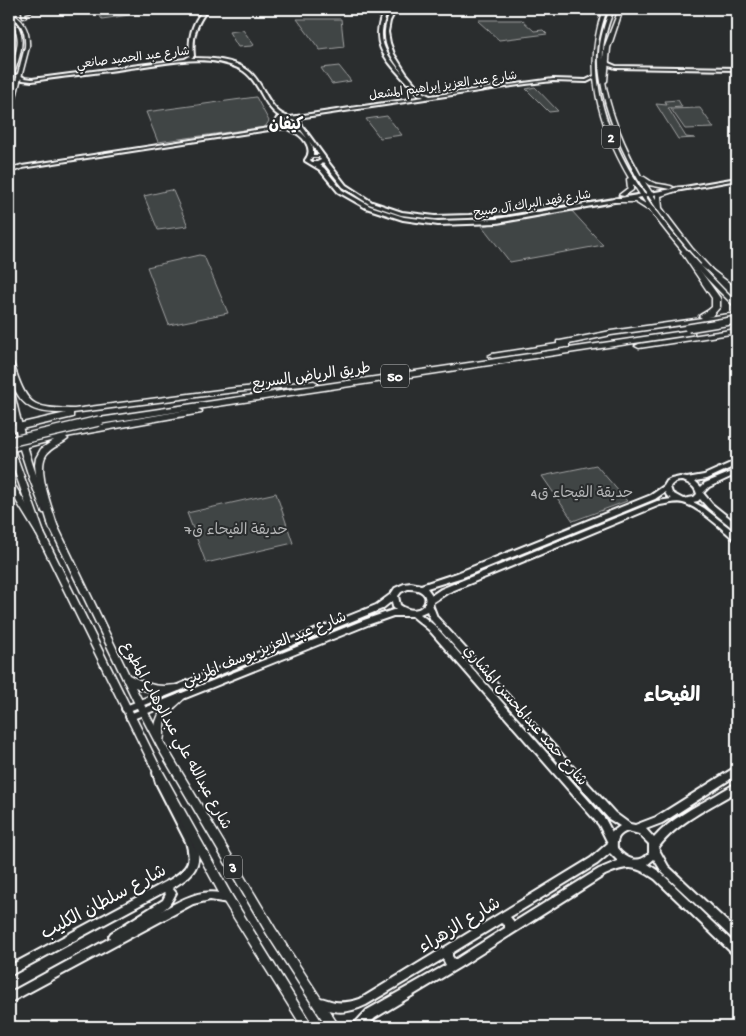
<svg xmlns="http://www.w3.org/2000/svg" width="746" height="1036" font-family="'Gochi Hand','Playpen Sans Arabic',sans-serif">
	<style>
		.green { fill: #414445; stroke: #a0a2a2 }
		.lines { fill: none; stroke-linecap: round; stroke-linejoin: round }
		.secondary-casing { stroke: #fff; stroke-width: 4 }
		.primary-casing { stroke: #fff; stroke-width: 3 }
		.highway-casing { stroke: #fff; stroke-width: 3 }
		.secondary { fill: #2a2d2e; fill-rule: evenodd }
		.primary { fill: #2a2d2e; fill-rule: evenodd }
		.highway { fill: #2a2d2e; fill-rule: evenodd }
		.highway-bridge-far1-casing { stroke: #fff; stroke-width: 10; stroke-linecap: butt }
		.highway-bridge-casing { stroke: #fff; stroke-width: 12; stroke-linecap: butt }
		.highway-bridge-far1 { stroke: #2a2d2e; stroke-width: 7 }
		.highway-bridge { stroke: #2a2d2e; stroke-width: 9 }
		.labels { text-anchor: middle; stroke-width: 4; stroke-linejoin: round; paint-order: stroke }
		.far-street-label { font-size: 12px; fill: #fff; stroke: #2a2d2e }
		.shield { fill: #2a2d2e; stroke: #bfc0c0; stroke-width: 1 }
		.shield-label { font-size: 14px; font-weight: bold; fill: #fff }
		.street-label { font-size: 15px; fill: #fff; stroke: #2a2d2e }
		.park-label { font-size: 15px; fill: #b3b4b5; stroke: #2a2d2e }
		.far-district-label { font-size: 16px; font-weight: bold; fill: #fff; stroke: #2a2d2e }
		.near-street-label { font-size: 18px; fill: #fff; stroke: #2a2d2e }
		.district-label { font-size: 20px; font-weight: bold; fill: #fff; stroke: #2a2d2e }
	</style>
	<rect width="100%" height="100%" fill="#2a2d2e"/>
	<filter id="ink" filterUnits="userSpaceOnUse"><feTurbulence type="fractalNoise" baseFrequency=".02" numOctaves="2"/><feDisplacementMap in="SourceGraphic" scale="10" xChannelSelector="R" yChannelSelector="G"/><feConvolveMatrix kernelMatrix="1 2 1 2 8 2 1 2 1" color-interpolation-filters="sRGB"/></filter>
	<g filter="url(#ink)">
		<path class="green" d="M134 9H141L143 13 102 19 98 14Z
			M297 19H341L344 47 320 50Z
			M479 20H522L534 31 543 30 547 34 499 40 478 21Z
			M243 30 254 45 252 46 238 47 229 32Z
			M339 66 351 81 332 84 321 68Z
			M535 87 558 111 549 112 526 89Z
			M256 97 269 121 265 127 158 142 146 112Z
			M678 100 682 107 668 108 686 137 695 138 678 139 656 104 667 105 665 101Z
			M700 108 714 128 685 129 671 109Z
			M387 116 402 135 380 138 366 119Z
			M170 190 173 191 188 226 158 230 144 196Z
			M571 210 603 245 510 262 482 226Z
			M199 255 204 256 228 313 169 325 147 267Z
			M596 465 627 501 573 521 542 476Z
			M276 493 293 543 206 563 187 513Z"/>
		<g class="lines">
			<g class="secondary-casing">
				<path id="secondary" d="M204 9H208C196 24 192 37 194 56L191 58C210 58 235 59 250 72 265 85 269 113 290 117L424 97 418 94 410 83H407C384 58 368 42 385 9H389C375 38 383 51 403 74 386 50 378 37 392 9H396L390 21 388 32 390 43 394 54 406 73 422 92 430 96 553 79 586 80 594 76 597 77 587 82 553 81 526 84 298 118 301 119V124L325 157V158L346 185 372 202 402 212 435 216 469 215 504 212 567 202 569 203 567 204 504 215 469 218 435 219 401 215 369 204 343 187 323 162 320 165 324 168 342 190 370 206 404 217 438 221 497 219 737 178V180L497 223 438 225 403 220 366 208 338 192 320 170 305 161V160C315 148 302 135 290 130V128L269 130 9 170V168L269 128 280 127 274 124 277 118 281 117C262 107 260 79 240 69 206 52 165 64 130 68 98 73 65 76 32 81L23 80 16 75 18 74 25 78 32 79 185 59 190 56C188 37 192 23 204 9ZM286 119 297 121V123L287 126 279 123 281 120ZM298 126 307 138 301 132 292 128ZM309 141 319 155H313V148ZM312 157H319L321 160 317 162H312L310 160Z
					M604 57H606L609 63 616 66 737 68V70L616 68 606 65Z
					M735 461H737V465L707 479 695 481 701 487 705 483 737 470V474L709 487 703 493 712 504 737 524V530H735L708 508 700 499 698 501 693 502 704 508 737 534V540H735C722 529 699 507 683 503 676 501 668 504 660 505L447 593 433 602 432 604 437 617 615 813 630 824 635 825 656 817 734 768H737V775L662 823 646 829 654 838C670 819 695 807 716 795 723 791 730 786 737 783V791C710 808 677 822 658 848L668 866 737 931V941L734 940 662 872 654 859 648 864 661 873 737 946V956L734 955 655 879C635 865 627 865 605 875L460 967 375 1018 366 1027H354L355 1023 367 1010 446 965 443 959 366 1005C347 1014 334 1014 315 1005L313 1002 315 999C321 996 328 1001 335 1002 343 1003 351 1002 360 999L591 858 608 843 599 825 429 630 412 616H393L370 624 133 719 130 720 127 719 126 717 127 715 364 620 393 610H396L393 607 392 601 382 609 129 711 126 712 123 711 122 709 123 707 376 605 391 594 395 588 404 584 411 583 421 585 457 573 651 495 664 486 667 481 671 479 680 477 687 478 704 475ZM683 481C690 484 695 486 697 494L694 497 683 499 672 493 670 487C673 482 677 481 683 481ZM665 492 667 496 672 499 657 501 441 589 432 595 427 588 463 577 655 499ZM408 589C439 588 424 622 400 605L398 596 401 592ZM427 611 431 620 609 819 620 826 612 832 605 819 435 626 420 614ZM628 831 639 834 649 844V853C639 865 626 859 617 848 616 839 619 834 628 831ZM610 853 618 861 599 869 514 922 510 917 597 864ZM501 923 505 925V928L456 959H454L452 956V953Z
					M157 769 160 770C163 778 165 785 169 792 178 808 201 843 198 860 196 874 182 882 172 888L176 893C171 902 170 906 161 911 185 898 203 886 231 896L233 899 231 902 228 903 210 900 193 904 9 1003V993L110 938 109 936 111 933 163 900 166 894 164 892 9 976V966L171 879C188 868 192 862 186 842L156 783 153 773 154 770Z"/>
			</g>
			<g class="primary-casing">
				<path id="primary" d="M33 9H40L25 13 26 17 23 18 22 11Z
					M603 9H607C602 24 598 38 597 54 592 147 675 242 737 303V308L735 307C704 277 675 245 649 209H646L635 202H615L612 200 615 198H636L646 204 633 184V190L624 196 619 195 628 188 627 179 629 178C598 124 582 70 603 9Z
					M610 9H614C609 22 604 36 603 50 601 92 621 140 641 176 646 177 648 180 652 182 658 185 667 184 673 187L670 189 649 185 645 182 656 199V194L678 187H682V189L661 196 662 208 670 219 692 248 716 274 737 295V300L735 299C680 245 628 181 606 105 602 89 598 70 599 53 600 38 605 23 610 9Z
					M9 12C24 19 30 30 29 47L11 116 9 117V108L25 47C26 32 22 22 9 15Z
					M9 17C32 32 18 61 11 82L9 83C8 61 29 42 9 20Z
					M21 165 23 166V168L9 173V170Z
					M9 382 12 384C22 428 32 470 50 511L49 513H43L42 511 30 480 20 449 9 399Z
					M9 444 13 446 44 533 158 763 232 896 313 1027H302L224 902 152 769 36 533 9 455Z
					M52 520 56 523 129 675C141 681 150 686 165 686 170 686 176 684 181 686L182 688 181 690C166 695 150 693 135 687L155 726C158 711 167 702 179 694L182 693 185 694 186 696C180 705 169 709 165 720 163 727 165 734 163 741L275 928 337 1023 338 1027H327L267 934 158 748 135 704 48 523Z"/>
			</g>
			<g class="highway-casing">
				<path id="highway" d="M619 9H623L610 48 607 81 604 83 601 81 604 48Z
					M684 250 686 251 720 298V307L712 316 707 317 737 313V317L611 335 569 344V347H566L492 358 488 356 492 354 557 344V341H560L611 331 702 318 699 316C703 313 708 311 712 307V298L681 252Z
					M703 263 737 289V294L735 293 701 266 700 265Z
					M737 329V333L639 348 635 346 639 344Z
					M691 330H694V334L198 409 202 411 201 413 66 437 68 439C61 445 51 447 46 455 36 471 54 512 58 529L54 532 50 529 42 503 37 483 35 465 36 458 41 449 54 440 9 452V446L72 430 194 409 99 424 96 423 95 421 99 418Z
					M9 361 13 363C27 405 30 408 74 409L235 388 314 381 318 383 314 385 235 392 73 413V417L9 432V426L66 413C42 413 24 412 14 387 10 378 8 370 9 361Z
					M9 480 12 481 43 531 44 533 43 535H37L9 489Z"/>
			</g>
			<use href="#secondary" class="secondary"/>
			<use href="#primary" class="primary"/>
			<use href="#highway" class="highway"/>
			<g class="highway-bridge-far1-casing">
				<path id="highway-bridge-far1" d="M688 328 737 320"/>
			</g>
			<g class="highway-bridge-casing">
				<path id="highway-bridge" d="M9 442 99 421"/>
			</g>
			<use href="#highway-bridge-far1" class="highway-bridge-far1"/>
			<use href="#highway-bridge" class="highway-bridge"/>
		</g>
	</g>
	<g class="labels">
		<g class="far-street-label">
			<text transform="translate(133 57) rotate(-7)" y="4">شارع عبد الحميد صانعي</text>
			<text transform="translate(443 85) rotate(-8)" y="4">شارع عبد العزيز إبراهيم المشعل</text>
			<text transform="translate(532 203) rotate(-9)" y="4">شارع فهد البراك آل صبيح</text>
		</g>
		<g class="shield">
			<rect x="602" y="125.5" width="18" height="23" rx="4"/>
			<rect x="381" y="364.5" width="28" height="23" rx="4"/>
			<rect x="224" y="855.5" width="18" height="23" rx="4"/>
		</g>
		<g class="shield-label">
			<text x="611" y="142">2</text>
			<text x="395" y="381">50</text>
			<text x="233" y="872">3</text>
		</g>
		<g class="street-label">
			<text transform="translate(311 375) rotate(-8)" y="5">طريق الرياض السريع</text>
			<text transform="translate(264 648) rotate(-22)" y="5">شارع عبد العزيز يوسف المزيني</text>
			<text transform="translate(526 715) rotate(49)" y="5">شارع حمد عبدالمحسن المشاري</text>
			<text transform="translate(177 735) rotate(61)" y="5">شارع عبدالله علي عبدالوهاب المطوع</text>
		</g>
		<g class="park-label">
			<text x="582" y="497">حديقة الفيحاء ق4</text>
			<text x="236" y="534">حديقة الفيحاء ق7</text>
		</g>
		<g class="far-district-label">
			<text x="286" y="129">كيفان</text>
		</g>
		<g class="near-street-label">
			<text transform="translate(103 901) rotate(-28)" y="6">شارع سلطان الكليب</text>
			<text transform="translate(459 924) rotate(-31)" y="6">شارع الزهراء</text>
		</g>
		<g class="district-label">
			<text x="672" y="701">الفيحاء</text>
		</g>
	</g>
	<rect width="746" height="1036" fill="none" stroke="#2a2d2e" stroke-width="30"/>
	<rect x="15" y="15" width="716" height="1006" fill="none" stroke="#fff" stroke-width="2" filter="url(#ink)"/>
</svg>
